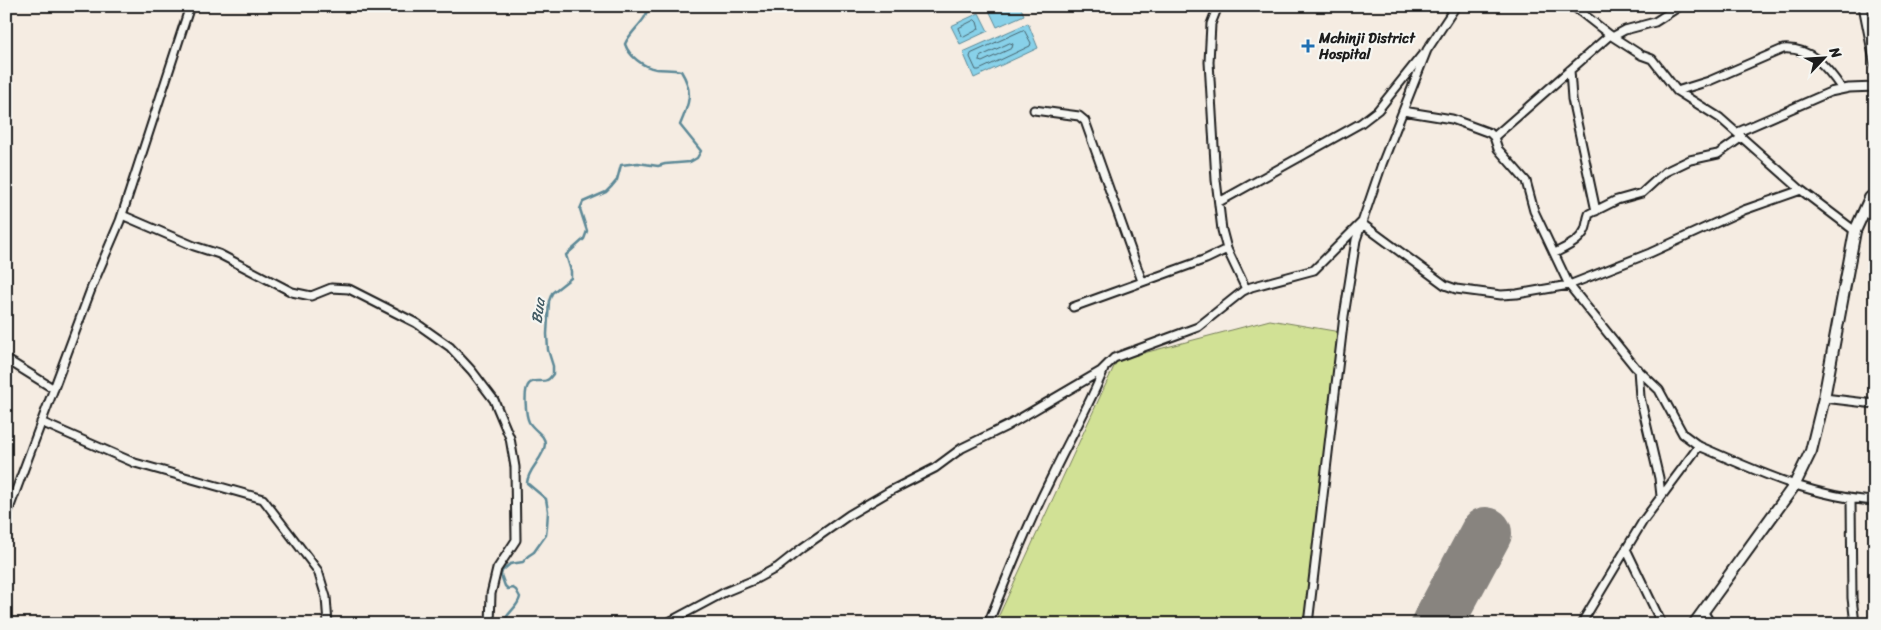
<svg xmlns="http://www.w3.org/2000/svg" width="1881" height="630" font-family="Sriracha,sans-serif">
	<style>
		.green { fill: #d1e195; stroke: #767e58 }
		.water { fill: #88d1e9; stroke: #5d8997 }
		.lines { fill: none; stroke-linecap: round; stroke-linejoin: round }
		.shore { stroke: #47646e; stroke-width: 1 }
		.stream { stroke: #5d8997; stroke-width: 2.5 }
		.runway { stroke: #88847f; stroke-width: 52 }
		.street-casing { stroke: #1c1c1c; stroke-width: 11 }
		.secondary-casing { stroke: #1c1c1c; stroke-width: 14 }
		.street { stroke: #f6f6f2; stroke-width: 7 }
		.secondary { stroke: #f6f6f2; stroke-width: 10 }
		.poi-dot { fill: #1f6fb2; stroke: #f6f6f2; stroke-width: 2 }
		.labels { text-anchor: middle; stroke-width: 4.5; stroke-linejoin: round; paint-order: stroke }
		.poi-label { font-size: 14px; font-weight: bold; fill: #1c1c1c; stroke: #f6f6f2; text-anchor: start }
		.water-label { font-size: 15px; font-style: italic; fill: #425b64; stroke: #f6f6f2 }
	</style>
	<rect width="100%" height="100%" fill="#f5ece2"/>
	<filter id="ink" filterUnits="userSpaceOnUse"><feTurbulence type="fractalNoise" baseFrequency=".02" numOctaves="2"/><feDisplacementMap in="SourceGraphic" scale="10" xChannelSelector="R" yChannelSelector="G"/><feConvolveMatrix kernelMatrix="1 2 1 2 8 2 1 2 1" color-interpolation-filters="sRGB"/></filter>
	<g filter="url(#ink)">
		<path class="green" d="M1270 320 1340 332 1307 624H995L1117 360Z"/>
		<path class="water" d="M996 6H1020L1024 15 997 27 989 10Z
			M979 13 988 31 960 44 951 26Z
			M1028 23 1038 48 974 78 963 52Z"/>
		<g class="lines">
			<path class="shore" d="M975 20 977 22 979 29 964 37 962 36 959 28Z
				M1024 30 1031 43 1030 46 979 70H976L970 57 971 54Z
				M1010 43 1013 44 1012 48 982 62 979 61 980 57Z"/>
			<path class="stream" d="M503 624C506 613 518 608 520 597L516 590 513 588 508 589 505 586 501 575 502 571 510 564 523 562 528 556 534 552 546 535 547 527 548 511 546 499 527 483C528 468 544 459 545 444 545 434 534 431 529 422 526 416 523 390 529 384 534 378 541 383 547 380 550 379 551 376 553 374V366L548 350 547 334 549 301 552 293 571 278V271L566 255 584 239 587 231 580 209 583 202 606 192 612 186 617 180 621 165 638 163 658 166 665 164 690 162 697 158 701 151 680 125C689 104 694 92 681 71 672 69 665 70 656 69 643 67 629 56 625 44 631 30 647 21 649 6
				M540 624 545 621 549 624"/>
			<path class="runway" d="M1437 624 1486 533"/>
			<g class="street-casing">
				<path id="street" d="M1218 6 1211 24 1209 62 1216 180 1222 230 1227 249 1246 289
					M1573 6 1610 35 1641 55 1652 59 1677 91 1720 118 1801 190 1855 231
					M1863 6 1875 66
					M1614 36 1625 30 1655 22 1680 6
					M1570 70 1572 99 1596 211
					M1677 91 1709 81 1783 49C1811 47 1827 67 1842 89
					M1034 110 1079 116 1085 121 1142 281
					M1403 111 1452 119 1490 133 1494 137 1498 149 1526 181 1534 211 1569 285 1635 367 1659 390 1683 434 1699 446C1756 471 1812 497 1875 501
					M1738 132 1830 92 1849 88 1875 87
					M1494 137 1610 35
					M1219 202 1361 123 1378 110 1422 55
					M122 215 194 246 219 254 292 292 311 296 331 288 349 289 416 323 450 347 472 371 494 400 510 438 515 467 516 540 497 569 491 594 490 624
					M1361 223 1445 285 1456 289 1501 295 1517 294 1569 285 1650 253 1744 210 1801 190
					M1555 253C1566 247 1579 242 1585 230 1587 225 1587 219 1589 214L1617 200 1642 193 1665 172 1690 160 1718 154 1742 137
					M1073 307 1206 259 1227 249
					M6 359 54 389
					M1638 369 1640 397 1659 478 1661 496
					M1824 398 1875 404
					M41 422 135 463 263 499 318 571 326 597 328 624
					M1851 499 1852 598 1855 624
					M6 517 93 284 120 221 190 6
					M1626 549 1662 624
					M1703 611 1711 624
					M665 624 725 592 754 580 778 567 802 548 849 515 890 491 935 468 962 448 1007 426 1101 371 1114 358 1198 327 1243 291 1251 287 1314 270 1361 223
					M988 624C1008 574 1028 524 1052 476 1069 440 1089 406 1104 369
					M1308 624 1344 316 1356 240 1382 164 1427 50 1456 6
					M1581 624 1643 521 1699 446"/>
			</g>
			<g class="secondary-casing">
				<path id="secondary" d="M1694 624 1794 486 1811 451 1824 398 1855 231 1870 198 1875 194"/>
			</g>
			<use href="#street" class="street"/>
			<use href="#secondary" class="secondary"/>
		</g>
	</g>
	<path class="poi-dot" d="M1305.5 38.5h5v5h5v5h-5v5h-5v-5h-5v-5h5z"/>
	<g class="labels">
		<g class="poi-label">
			<text x="1319" y="43">Mchinji District<tspan x="1319" dy="16">Hospital</tspan></text>
		</g>
		<g class="water-label">
			<text transform="translate(538 311) rotate(-82)" y="5">Bua</text>
		</g>
	</g>
	<rect width="1881" height="630" fill="none" stroke="#f6f6f2" stroke-width="25"/>
	<rect x="12" y="12" width="1856" height="605" fill="none" stroke="#1c1c1c" stroke-width="2" filter="url(#ink)"/>
	<g transform="translate(1824 58) rotate(65)" stroke="#f6f6f2" stroke-width="4" paint-order="stroke">
	<path d="M0-4L9 19L0 12L-9 19Z" fill="#1c1c1c"/>
	<text y="-8" font-size="14" font-weight="bold" text-anchor="middle" fill="#1c1c1c">N</text>
	</g>
</svg>
